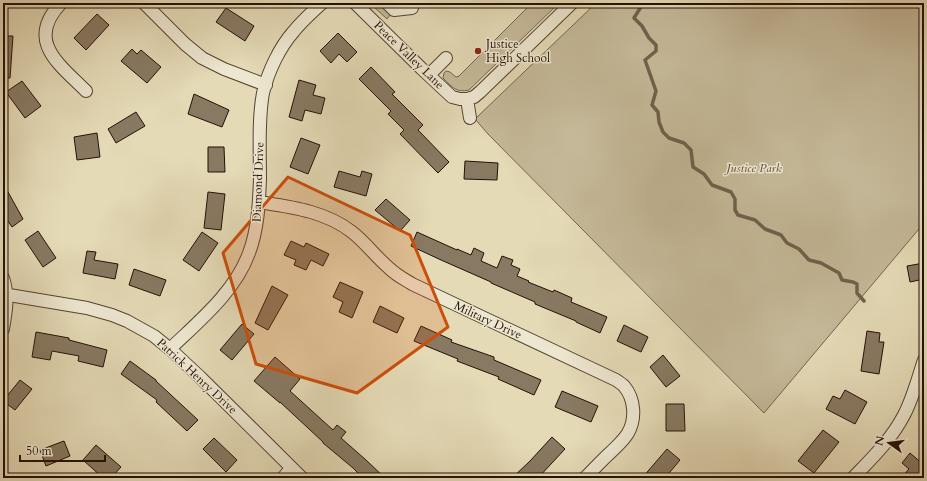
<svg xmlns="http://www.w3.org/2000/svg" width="927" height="481" font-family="Cardo,serif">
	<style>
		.green { fill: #c4b898; stroke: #74644f }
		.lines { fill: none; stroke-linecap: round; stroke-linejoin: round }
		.stream { stroke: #71604c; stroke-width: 3.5 }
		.building { fill: #887962; stroke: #251006 }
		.minor-casing { stroke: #554232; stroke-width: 14 }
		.minor { stroke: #ede7d0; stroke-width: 12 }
		.marked { fill: #cb4e0b; fill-opacity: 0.2; stroke: #cb4e0b; stroke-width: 3; stroke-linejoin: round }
		.poi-dot { fill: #8f2418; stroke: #ede7d0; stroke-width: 1.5 }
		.labels { text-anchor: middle; stroke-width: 3; stroke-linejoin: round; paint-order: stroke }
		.poi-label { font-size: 12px; fill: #251006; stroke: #ede7d0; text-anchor: start }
		.street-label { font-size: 12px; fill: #251006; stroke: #ede7d0 }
		.park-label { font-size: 12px; font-style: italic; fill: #5d4b39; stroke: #ede7d0 }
	</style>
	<rect width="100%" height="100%" fill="#e4dab6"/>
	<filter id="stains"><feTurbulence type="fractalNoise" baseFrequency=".005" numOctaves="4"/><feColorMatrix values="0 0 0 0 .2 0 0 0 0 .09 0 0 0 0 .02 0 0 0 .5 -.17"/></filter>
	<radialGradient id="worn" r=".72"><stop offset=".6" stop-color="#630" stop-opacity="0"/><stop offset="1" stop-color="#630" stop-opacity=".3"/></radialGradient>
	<path class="green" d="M367 3H380L391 14 387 19 373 6H370Z
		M532 3H559L469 90C456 93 452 87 443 78L444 73 446 71 450 72 456 77 459 76Z
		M596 3H924V223L764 413 488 134 475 119Z"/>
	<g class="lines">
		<path class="stream" d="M640 3 642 5 634 18 642 26 649 38 656 45V51L645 60 656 91 652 105 658 112 659 122 663 132 669 138 684 143 691 150 693 167 704 174 712 185 731 192 735 199V210L738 215 755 220 765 229 781 235 787 243 799 249 809 260 821 263 839 273 842 280 853 282 857 284V293L864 301"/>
	</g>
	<path class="building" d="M226 8 254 26 245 41 216 22Z
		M97 14 109 25 86 50 74 38Z
		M338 33 357 52 347 62 339 54 331 63 320 51Z
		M3 36H13L10 78H3Z
		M132 49 137 54 141 50 161 67 147 83 121 61Z
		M371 67 395 92 392 94 423 125 418 130 449 162 438 173 400 134 404 130 388 114 391 111 359 79Z
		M299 80 316 85 313 95 325 98 321 114 305 110 302 121 289 117Z
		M22 81 41 106 25 118 6 92Z
		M194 94 229 110 222 127 188 114Z
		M136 112 145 126 116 143 108 129Z
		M97 133 100 157 77 160 74 137Z
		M301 138 320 145 308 174 290 167Z
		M208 147H224L225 172H208Z
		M465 161 498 163 497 180 464 179Z
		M339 171 360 177 362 171 372 174 366 196 334 187Z
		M3 183 23 219 12 227 3 214Z
		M208 192 225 194 221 230 204 228Z
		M386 199 410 220 400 231 375 210Z
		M38 231 56 258 43 267 25 240Z
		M202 232 218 243 199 271 183 260Z
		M417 232 457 250V249L471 255 474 248 484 253 481 261 497 268 502 256 513 260 511 265 520 269 517 276 529 281 528 282 553 292 554 290 572 298 571 302 607 317 600 333 576 322V321L535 304V302L491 283V282L441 260 411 246Z
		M291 241 304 247 306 243 329 254 323 266 311 260 306 270 294 265 296 260 284 255Z
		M87 251 96 252 94 260 118 264 115 279 83 273Z
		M924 263V279L910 282 907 266Z
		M134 269 166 280 160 296 129 285Z
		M340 282 363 292 352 318 339 312 343 302 333 297Z
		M272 286 288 295 268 330 255 323Z
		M380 306 404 318 397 333 373 322Z
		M242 324 254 334 232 360 220 350Z
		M624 325 648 337 641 352 617 341Z
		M421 326 452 340 451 342 494 357V360L541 380 534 395 498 379 499 377 457 361 458 359 414 341Z
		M867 331 880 333 879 342H884L879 374 861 371Z
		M36 332 69 338V340L107 350 103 367 78 361 79 356 52 351 50 360 32 357Z
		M663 355 680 376 666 387 650 367Z
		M275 357 300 379 290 391 333 430 337 425 346 432 341 438 366 460 385 478H363L353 468 323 443V442L280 402V403L254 381Z
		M130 361 156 380V381L198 420 187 431 156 402 157 400 121 374Z
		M20 380 32 389 15 410 3 401Z
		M845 390 867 402 855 424 826 409 833 396 840 399Z
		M562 391 598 406 591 422 555 407Z
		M666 404H684L685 431H666Z
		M823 430 839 442 814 473 798 461Z
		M552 437 565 449 538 478H512L530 461Z
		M214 438 237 460 226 472 203 449Z
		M64 441 70 456 46 466 40 450Z
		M96 445 121 467 111 478H103L83 460Z
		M667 449 680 460 665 478H642Z
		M910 453 924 465V478H901L909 469 902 463Z"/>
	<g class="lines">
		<g class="minor-casing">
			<path id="minor" d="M61 3C25 41 59 64 86 91
				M144 3 185 44 202 58 224 69 266 85
				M355 3 422 69 452 97 460 99H467L470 118
				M387 3 394 10 412 8
				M429 75 446 58
				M467 99 474 97 480 92 572 3
				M259 202C291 207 325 211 352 232 366 243 376 257 389 268 396 275 404 279 412 284L616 380C619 382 622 384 624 386 635 399 636 419 628 433 624 440 617 446 611 452 602 460 594 469 585 478
				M3 278C9 295 6 312 3 329
				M3 294 87 308 112 315 127 321 154 336 170 349 200 377 302 478
				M170 349C199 321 235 292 249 253 258 229 259 204 260 179 260 152 258 120 263 93 268 72 279 48 294 31 302 21 312 12 322 3
				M283 478 291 468
				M853 478C872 458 891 440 904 415 913 398 918 378 924 360"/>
		</g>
		<use href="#minor" class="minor"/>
	</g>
	<path class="marked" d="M288 177 410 235 448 327 357 393 256 364 223 253Z"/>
	<circle class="poi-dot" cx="478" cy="51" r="4"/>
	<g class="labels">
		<g class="poi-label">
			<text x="486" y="48">Justice<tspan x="486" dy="14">High School</tspan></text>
		</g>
		<g class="street-label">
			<text transform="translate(409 55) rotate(44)" y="4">Peace Valley Lane</text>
			<text transform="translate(258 182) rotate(-88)" y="4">Diamond Drive</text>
			<text transform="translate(488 320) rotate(25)" y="4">Military Drive</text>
			<text transform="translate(197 376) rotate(43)" y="4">Patrick Henry Drive</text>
		</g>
		<g class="park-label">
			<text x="754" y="172">Justice Park</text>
		</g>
	</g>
	<rect width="927" height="481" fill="none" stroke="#e4dab6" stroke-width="16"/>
	<rect x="4" y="4" width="919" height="473" fill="none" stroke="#251006" stroke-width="2"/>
	<rect x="8" y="8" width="911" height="465" fill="none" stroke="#251006"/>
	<g transform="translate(889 443) rotate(284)" stroke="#ede7d0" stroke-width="3" paint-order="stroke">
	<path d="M0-3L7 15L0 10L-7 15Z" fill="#251006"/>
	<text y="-6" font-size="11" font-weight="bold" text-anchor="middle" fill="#251006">N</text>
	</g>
	<path d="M20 455v6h85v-6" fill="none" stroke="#251006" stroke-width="2"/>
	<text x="26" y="455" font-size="12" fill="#251006" stroke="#ede7d0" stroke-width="3" paint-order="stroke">50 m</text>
	<rect width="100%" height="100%" filter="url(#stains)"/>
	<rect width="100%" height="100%" fill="url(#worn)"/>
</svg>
